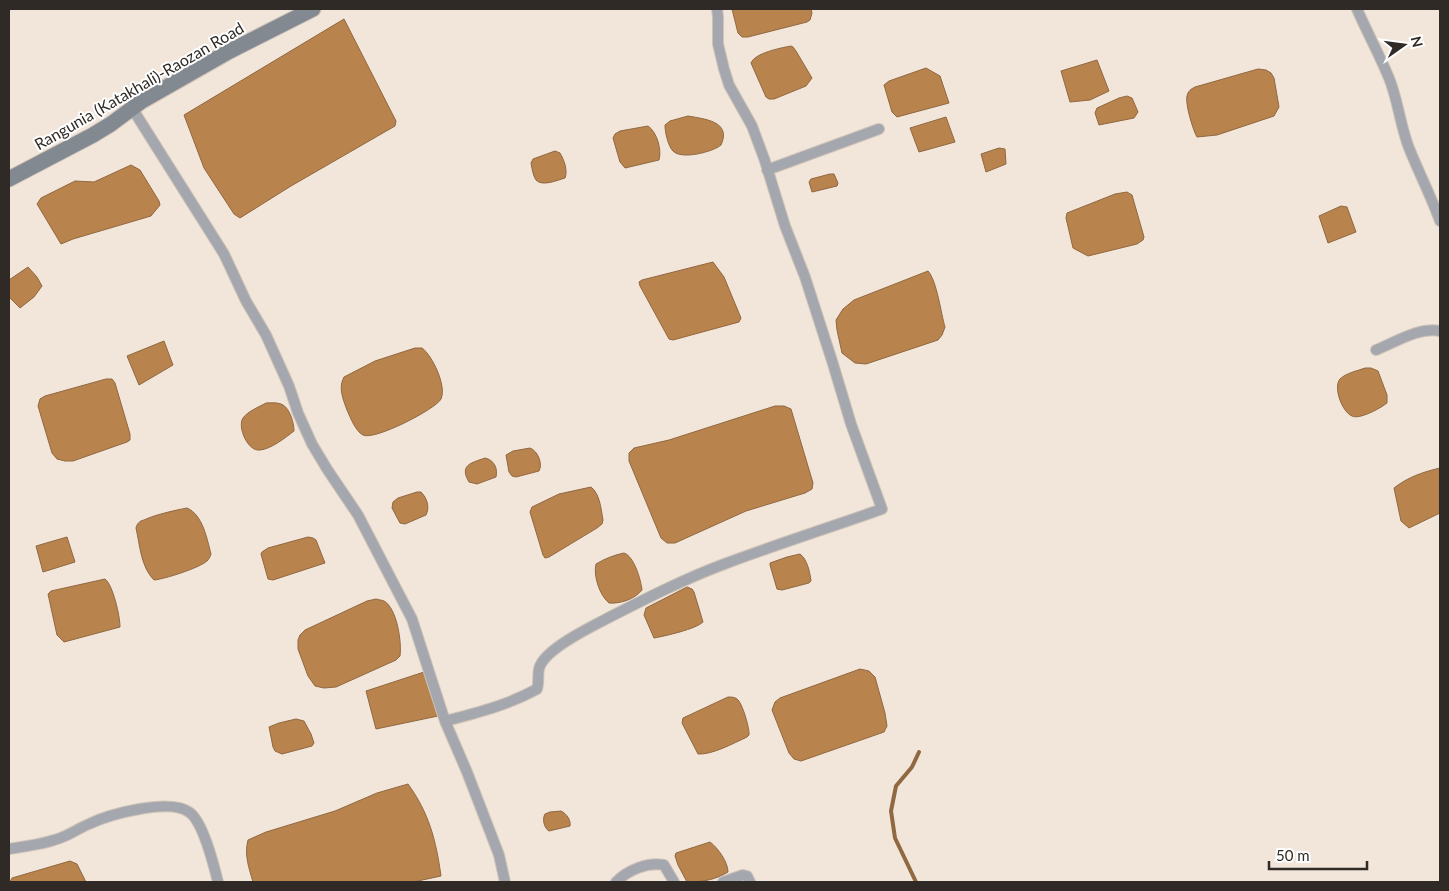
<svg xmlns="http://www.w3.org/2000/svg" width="1449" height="891" font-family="Lato,sans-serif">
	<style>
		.water { fill: #b9834d; stroke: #906841 }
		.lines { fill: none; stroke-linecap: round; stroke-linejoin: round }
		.stream { stroke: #906841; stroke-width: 4 }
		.minor-casing { stroke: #cfc3b9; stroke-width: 12 }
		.secondary-casing { stroke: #cfc3b9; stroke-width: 17 }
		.minor { stroke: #a4a8ae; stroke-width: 10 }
		.secondary { stroke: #838991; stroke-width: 15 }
		.labels { text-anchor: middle; stroke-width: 4; stroke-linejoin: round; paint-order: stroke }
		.street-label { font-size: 16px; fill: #2f2a26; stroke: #fff }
	</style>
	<rect width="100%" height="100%" fill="#f2e5d9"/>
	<path class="water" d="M732 9H811L812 13 810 20 807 22 748 37H742L738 33Z
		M344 19 396 121 395 126 291 186 240 218 234 214 204 168 184 115Z
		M791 46 793 47 796 51 812 78 806 86 774 99H769L766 97 751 63C755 53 780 48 791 46Z
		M1097 60 1109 91 1090 100 1070 102 1061 71Z
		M926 68 940 76 949 103 897 117 892 112 884 85 889 81Z
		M1258 69 1266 70 1271 73 1274 78 1279 107 1274 116 1217 135 1197 137C1193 130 1185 104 1187 96 1188 91 1191 89 1195 87Z
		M1127 96 1132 98 1138 112 1134 118 1099 125 1095 113 1097 108 1119 98Z
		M688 116C704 119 732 121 721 145 713 152 681 160 673 151 668 146 665 132 665 125L670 121Z
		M946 117 955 142 919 152 910 128Z
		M648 126C657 132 662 150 659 160L625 168 620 162 613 138 615 134 620 131Z
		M999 148 1005 149 1006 164 986 172 981 154Z
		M555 151 560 153C564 160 568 170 565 178 558 180 542 187 536 180 533 176 532 168 531 163L533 159Z
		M131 165 140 170 159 201 160 205 151 216 73 239 61 244 37 204 41 198 75 181 94 182Z
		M830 174H834L838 183 837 186 812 192 809 182 811 179Z
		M1127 192 1132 195 1144 237 1143 240 1137 244 1088 256 1073 248 1066 218 1067 213 1115 194Z
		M1341 206 1347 207 1356 232 1328 243 1319 216Z
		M713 262 724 277 741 318 739 322 673 340 669 339 640 286 639 282 642 280Z
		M28 267 37 277 42 286 34 297 20 308 9 297V280Z
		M928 271C937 281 941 314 945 327L942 335 938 340 866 364 855 363 842 353 837 330 836 320 843 309 854 300Z
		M164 341 173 365 139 385 127 356Z
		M415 348H422C432 355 447 386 441 399 436 409 374 441 363 435 356 432 350 417 347 410 343 399 338 388 344 377L375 361Z
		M1365 368H1371L1378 371 1387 395V403C1381 408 1359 420 1352 416 1342 412 1333 387 1340 379 1346 373 1357 371 1365 368Z
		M106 379H112L115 383 130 434V440L127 442 73 461H65L57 459 52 453 38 406 40 399 45 396Z
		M266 403C271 403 278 402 283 405 290 409 294 423 294 431 285 438 271 449 260 450 248 452 237 427 243 418 248 411 259 407 266 403Z
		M775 406H784L791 409 813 483 812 489 805 493 746 511 675 543H667L661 538 629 461V453L634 448 669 440Z
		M530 448C538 451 543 464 539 471L516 477 512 476 509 472 506 455 513 451Z
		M485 458C494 460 498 468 496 477L477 484 469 482C459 465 471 463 485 458Z
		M1440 468V513L1409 528 1401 521 1394 488C1408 477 1423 472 1440 468Z
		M591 487C600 494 601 509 603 520L602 524 597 528 549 557 545 558 543 555 530 512 532 507 559 494Z
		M417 492H421C427 498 430 507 426 515L405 524 400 523 392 508 393 502 398 498Z
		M187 508C203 515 207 539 211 554 210 557 209 559 207 561 199 568 165 579 154 580 141 567 140 546 136 528 137 524 139 521 144 520 154 515 176 510 187 508Z
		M67 537 75 562 43 572 36 546Z
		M308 537 313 538 316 540 325 563 273 580 268 579 261 554 262 552 268 548Z
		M624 553C634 556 641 580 642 590 635 599 620 604 609 603 600 596 593 576 596 564 604 559 614 555 624 553Z
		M800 554C807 559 810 572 811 581L809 583 782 590 777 589 770 565V563L787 557Z
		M105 579C113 585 120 616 120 627L64 642 57 635 48 594 51 591Z
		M687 587 692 589 694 592 703 622C696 629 665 636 654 638L644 615 646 608Z
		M376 599C379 600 382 600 384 601 397 608 402 643 400 656L396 660 336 687 324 688 315 686 308 676 298 649V640L300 635 305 630 367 601Z
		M860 669 869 671 875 677 885 713 887 726 884 732 801 761 794 759 789 753 772 710 775 702 780 698Z
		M424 672 434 700 438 716 376 729 366 691Z
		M728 697C732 697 734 697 737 699 742 702 750 729 749 735L747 737C734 743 712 755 698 754L682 723 683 718Z
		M296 719 304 721 311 734 314 743 312 746 282 754 275 751 273 747 269 727 279 723Z
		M408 784C429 813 436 840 441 876L413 882H253C249 868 244 855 248 840L266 832 335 811 377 793Z
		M561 811C567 814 571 820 570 826L549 831C544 828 542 819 545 814L550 812Z
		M710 842C718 848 728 862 728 872 715 880 702 882 687 882L678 865 675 856 676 853Z
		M70 861 77 864 86 882H10L12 878Z"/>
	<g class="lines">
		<path class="stream" d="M916 882 895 838 891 811 896 786 912 767 919 752"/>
		<g class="minor-casing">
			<path id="minor" d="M1357 9C1367 32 1379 54 1389 78 1398 100 1400 125 1409 148 1419 173 1431 196 1440 221
				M132 108 224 254 246 301 266 335 289 386 298 413 312 444 327 469 358 515 412 619 445 721 467 772 499 855 505 882
				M767 170 879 129
				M1376 350C1396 342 1418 327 1440 331
				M445 721C477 713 508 705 537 689 540 681 536 671 541 664 550 647 589 628 606 619 645 599 686 578 727 563 778 544 831 527 882 509L851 424 833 364 805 277 785 226 765 161 752 126 729 85 724 69 718 44V17L717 9
				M9 849C24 846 40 845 54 840 67 837 77 829 89 824 110 814 169 798 189 812 203 821 214 866 218 882
				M616 882C628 870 647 862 664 865L674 882
				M723 882 743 875 747 876 750 882"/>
		</g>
		<g class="secondary-casing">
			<path id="secondary" d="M9 179 93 135 111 124 142 101 228 52 313 9"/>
		</g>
		<use href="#minor" class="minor"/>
		<use href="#secondary" class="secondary"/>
	</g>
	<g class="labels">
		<g class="street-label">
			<text transform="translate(139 86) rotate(-30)" y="6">Rangunia (Katakhali)-Raozan Road</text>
		</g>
	</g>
	<rect width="1449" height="891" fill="none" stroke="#2f2a26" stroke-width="20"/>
	<g transform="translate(1404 45) rotate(76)" stroke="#ffffff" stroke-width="4" paint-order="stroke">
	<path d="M0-4L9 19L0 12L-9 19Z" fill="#2f2a26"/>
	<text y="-8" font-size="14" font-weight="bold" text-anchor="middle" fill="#2f2a26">N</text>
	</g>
	<path d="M1269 861v8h98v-8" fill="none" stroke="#2f2a26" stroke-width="2.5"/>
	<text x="1276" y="861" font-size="15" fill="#2f2a26" stroke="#ffffff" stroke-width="4" paint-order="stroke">50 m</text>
</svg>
